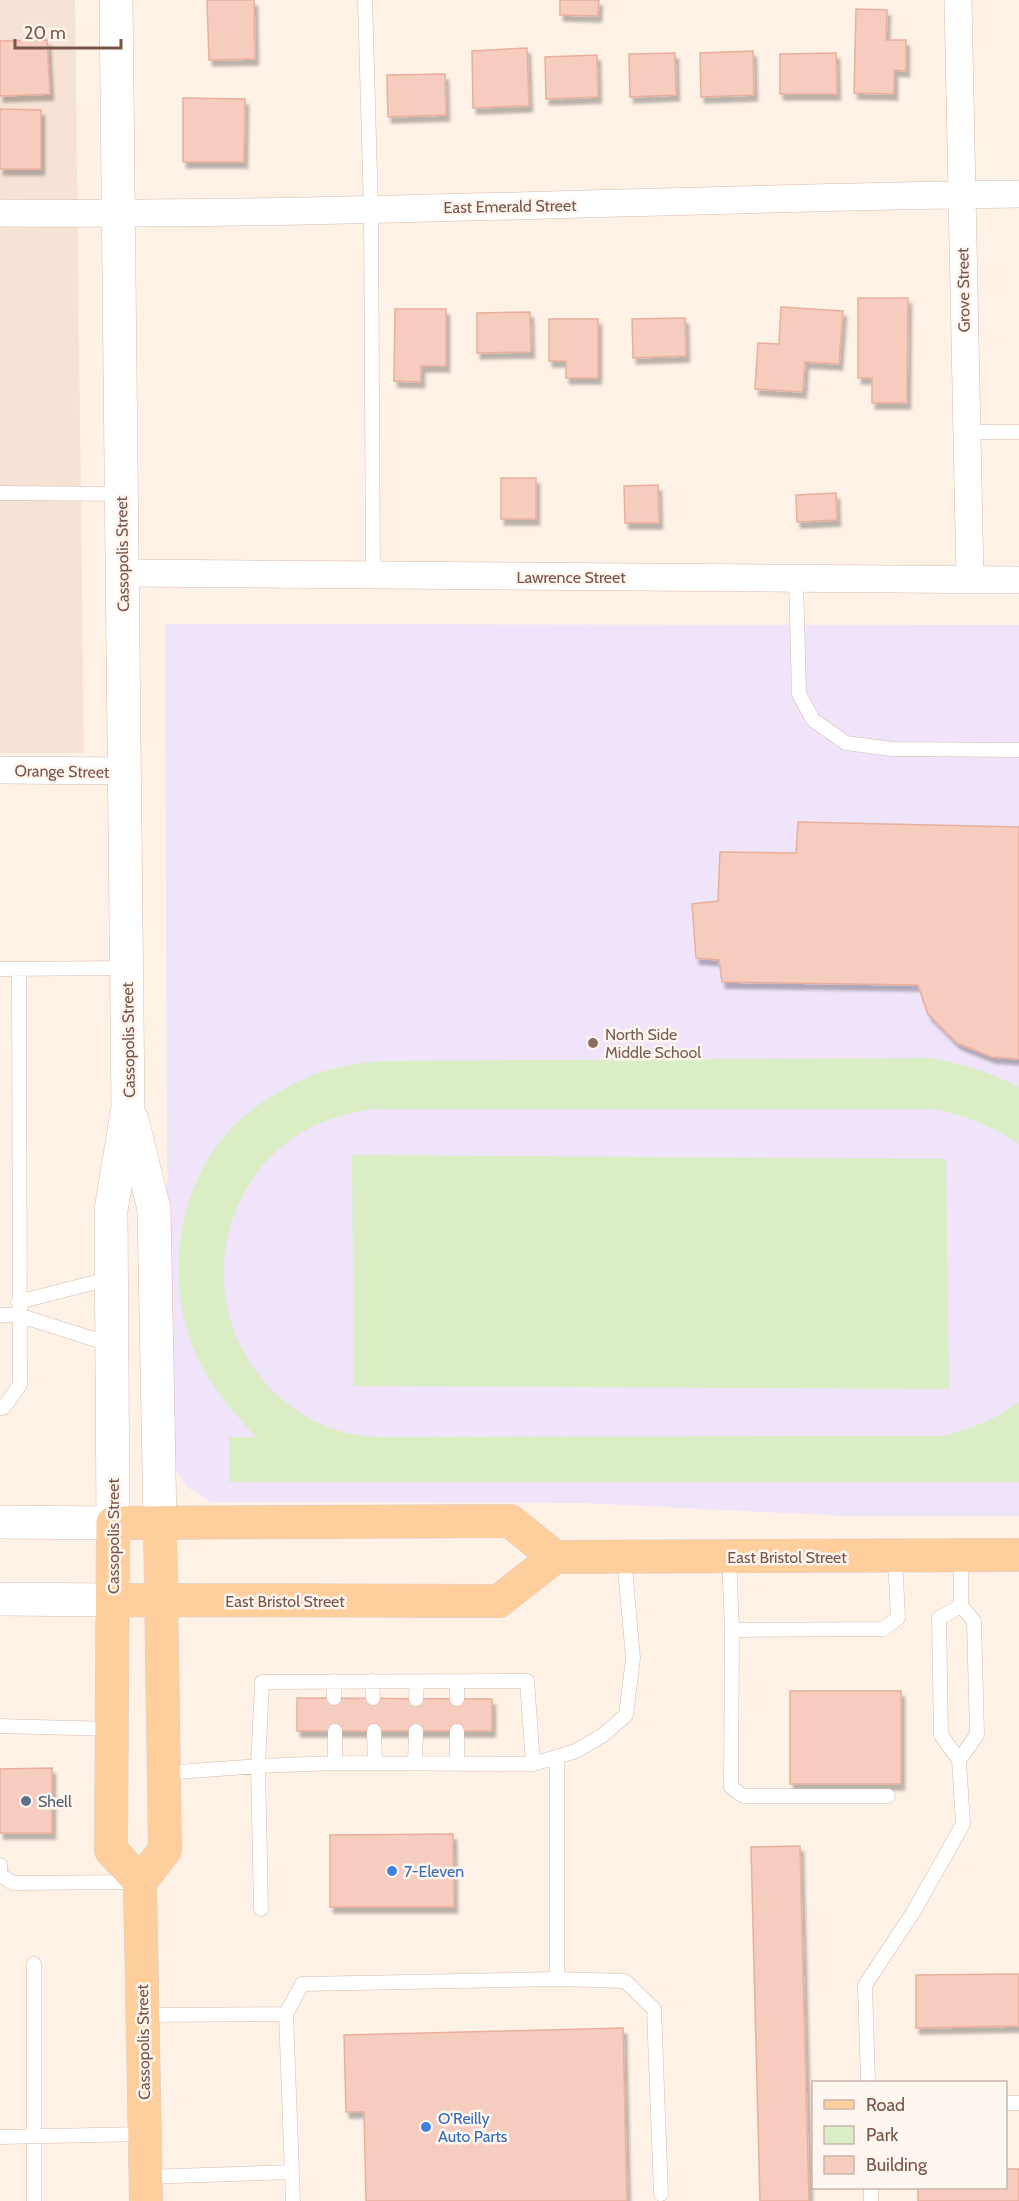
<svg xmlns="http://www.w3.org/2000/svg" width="1019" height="2201" font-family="Cabin,sans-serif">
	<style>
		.residential { fill: #f6e3d5 }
		.education { fill: #efe4fa }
		.green { fill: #daedc4 }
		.building { fill: #f5ccbd; stroke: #e9af9c; stroke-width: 1.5; filter: url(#shadow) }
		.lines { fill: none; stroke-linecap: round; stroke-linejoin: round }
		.lane-casing { stroke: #d4baae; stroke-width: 15 }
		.street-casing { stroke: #d4baae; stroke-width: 28 }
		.secondary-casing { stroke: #d9bbae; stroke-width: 34 }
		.primary-casing { stroke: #dacfcc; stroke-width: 34 }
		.lane { stroke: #fff; stroke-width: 14 }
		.street { stroke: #fff; stroke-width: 27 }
		.secondary { stroke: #fff; stroke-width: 33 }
		.primary { stroke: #ffce9d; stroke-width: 33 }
		.education-dot { fill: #8d6e63; stroke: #fff7ef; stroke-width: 2 }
		.service-dot { fill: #5c6f8a; stroke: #fff7ef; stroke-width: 2 }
		.shop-dot { fill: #3f7fe0; stroke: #fff7ef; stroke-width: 2 }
		.labels { text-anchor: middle; stroke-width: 5; stroke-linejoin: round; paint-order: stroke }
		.street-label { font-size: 16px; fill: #7a5449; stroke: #fff7ef }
		.education-label { font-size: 16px; fill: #785e54; stroke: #fff7ef; text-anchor: start }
		.service-label { font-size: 16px; fill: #4e5e75; stroke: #fff7ef; text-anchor: start }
		.shop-label { font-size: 16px; fill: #366cbe; stroke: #fff7ef; text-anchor: start }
	</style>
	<defs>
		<filter id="shadow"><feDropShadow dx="3.5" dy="6" stdDeviation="1.5" flood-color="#0004"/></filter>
	</defs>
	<rect width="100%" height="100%" fill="#fef2e7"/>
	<path class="residential" d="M0 0H75L84 753H0Z"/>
	<path class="education" d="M165 624 1019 625V1516H846L583 1503 211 1502 187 1487 168 1460Z"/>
	<path class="green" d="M931 1058C963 1064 990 1072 1019 1087V1144C990 1125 967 1116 933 1109H372C345 1114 320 1120 296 1136 277 1148 260 1166 249 1185 189 1281 240 1406 350 1434 361 1436 372 1436 382 1437L942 1436C971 1429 995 1420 1019 1402V1482H229V1437H256C233 1412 211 1387 197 1357 164 1286 175 1188 230 1130 251 1107 283 1087 313 1075 334 1067 356 1064 379 1061Z
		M352 1155 946 1159 949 1389 354 1386Z"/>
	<path class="building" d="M207 0H254L255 59 209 60Z
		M560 0H599L598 16 560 15Z
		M856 9 887 10 886 40H906V71L894 70V94L854 93Z
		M47 40 50 94 0 96V41Z
		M527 48 529 106 473 108 472 51Z
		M753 51 754 95 701 97 700 53Z
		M675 53 676 95 630 97 629 54Z
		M836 53 837 94H780V54Z
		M597 55 598 97 546 99 545 57Z
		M445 74 446 115 388 117 387 75Z
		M183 98 245 99 244 162H183Z
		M0 109 41 110V169H0Z
		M858 298H908L907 403H872V378H858Z
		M781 307 843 311 839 364 805 362 803 392 755 389 758 343 779 344Z
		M395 309H446V366H421V382L394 381Z
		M530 312 531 352 477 353V313Z
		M685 318 686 356 633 358 632 319Z
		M549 319H598V378H566V361H549Z
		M501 478H536V519H501Z
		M658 485 659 523H625L624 486Z
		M836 493 837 520 797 522 796 495Z
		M798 822 1019 827V1059L992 1057 957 1043 928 1014 918 985 722 982 719 960 696 958 692 904 718 901 720 852 796 853Z
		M790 1691H901V1784H790Z
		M297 1698 492 1699V1731H297Z
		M52 1768V1833H0V1769Z
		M453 1834 454 1907H330V1835Z
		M800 1846 809 2201H760L751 1847Z
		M1019 1974V2026L916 2028V1975Z
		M623 2028 627 2201H366L364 2112H346L344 2035Z
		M1006 2169H1019V2201H918V2188H1006Z"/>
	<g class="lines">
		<g class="lane-casing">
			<path id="lane" d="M365 0 371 210 373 575
				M967 432H1019
				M0 493 121 494
				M796 579 799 694 813 720 846 743 892 749 1019 750
				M0 969 127 968
				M18 1302 112 1278
				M0 1315H18L112 1345
				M0 1408H3L20 1385 19 969
				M729 1557 732 1630
				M961 1606 939 1618 941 1735 959 1760 977 1735 974 1621 961 1606V1556
				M334 1681V1698
				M372 1681 373 1698
				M457 1683V1699
				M416 1699 417 1683
				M0 1726 112 1729
				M335 1731V1763
				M374 1731 375 1763
				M415 1762 416 1731
				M457 1763V1731
				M164 1773 258 1766 262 1682 527 1681 533 1764
				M888 1796H743L731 1787 732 1630 883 1629 898 1618 895 1557
				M0 1865V1875L13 1883 135 1882
				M261 1909 258 1766 335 1763 533 1764 576 1751 603 1735 626 1715 633 1658 624 1557
				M557 1979V1758
				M142 2015 286 2014
				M868 2082 865 1985 914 1911 963 1824 959 1760
				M1006 2103H1019
				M0 2137 144 2134
				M145 2177 292 2172
				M871 2188V2201
				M34 2201V1964
				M293 2201 286 2014 302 1984 557 1979 625 1981 654 2009 661 2194"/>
		</g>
		<g class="street-casing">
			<path id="street" d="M958 0 970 580
				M0 213C340 216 679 198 1019 194
				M123 573 1019 580
				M0 770 124 771"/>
		</g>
		<g class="secondary-casing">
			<path id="secondary" d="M132 1120 154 1209 160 1523
				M0 1522 113 1523 111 1210 128 1107 116 0
				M0 1599 113 1600"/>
		</g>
		<g class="primary-casing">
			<path id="primary" d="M113 1600 499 1601 555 1557 1019 1555
				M140 1882 111 1850 113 1523 510 1521 555 1557
				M146 2201 140 1882 165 1850 160 1523"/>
		</g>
		<use href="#lane" class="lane"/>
		<use href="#street" class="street"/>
		<use href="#secondary" class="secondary"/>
		<use href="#primary" class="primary"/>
	</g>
	<circle class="education-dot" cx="593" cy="1043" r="6"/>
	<circle class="service-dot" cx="26" cy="1801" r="6"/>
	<g class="shop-dot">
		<circle cx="392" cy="1871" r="6"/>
		<circle cx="426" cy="2127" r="6"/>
	</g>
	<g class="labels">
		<g class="street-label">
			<text transform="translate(510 206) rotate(-1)" y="6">East Emerald Street</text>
			<text transform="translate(963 290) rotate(-91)" y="6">Grove Street</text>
			<text transform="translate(122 554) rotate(-91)" y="6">Cassopolis Street</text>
			<text x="571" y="583">Lawrence Street</text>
			<text transform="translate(62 771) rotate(1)" y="6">Orange Street</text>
			<text transform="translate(128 1040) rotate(-91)" y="6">Cassopolis Street</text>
			<text transform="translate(113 1536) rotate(-90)" y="6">Cassopolis Street</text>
			<text x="787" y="1563">East Bristol Street</text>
			<text x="285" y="1607">East Bristol Street</text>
			<text transform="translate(143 2042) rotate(-91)" y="6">Cassopolis Street</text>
		</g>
		<g class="education-label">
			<text x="605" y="1040">North Side<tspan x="605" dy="18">Middle School</tspan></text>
		</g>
		<g class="service-label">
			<text x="38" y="1807">Shell</text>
		</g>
		<g class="shop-label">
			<text x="404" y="1877">7-Eleven</text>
			<text x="438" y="2124">O'Reilly<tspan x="438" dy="18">Auto Parts</tspan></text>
		</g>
	</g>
	<rect x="812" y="2081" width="195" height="108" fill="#fff7ef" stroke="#cab6ad" stroke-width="1.5"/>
	<rect x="824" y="2100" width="30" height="9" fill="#ffce9d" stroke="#cab6ad" stroke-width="1.5"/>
	<text x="866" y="2111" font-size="18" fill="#7a5449">Road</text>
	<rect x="824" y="2126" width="30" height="18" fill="#daedc4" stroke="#cab6ad" stroke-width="1.5"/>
	<text x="866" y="2141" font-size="18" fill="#7a5449">Park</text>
	<rect x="824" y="2156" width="30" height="18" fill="#f5ccbd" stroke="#cab6ad" stroke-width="1.5"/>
	<text x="866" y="2171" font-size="18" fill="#7a5449">Building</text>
	<path d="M15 39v9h106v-9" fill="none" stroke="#7a5449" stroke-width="3"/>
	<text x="24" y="39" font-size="18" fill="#7a5449" stroke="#fff7ef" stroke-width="4.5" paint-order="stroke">20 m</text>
</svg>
